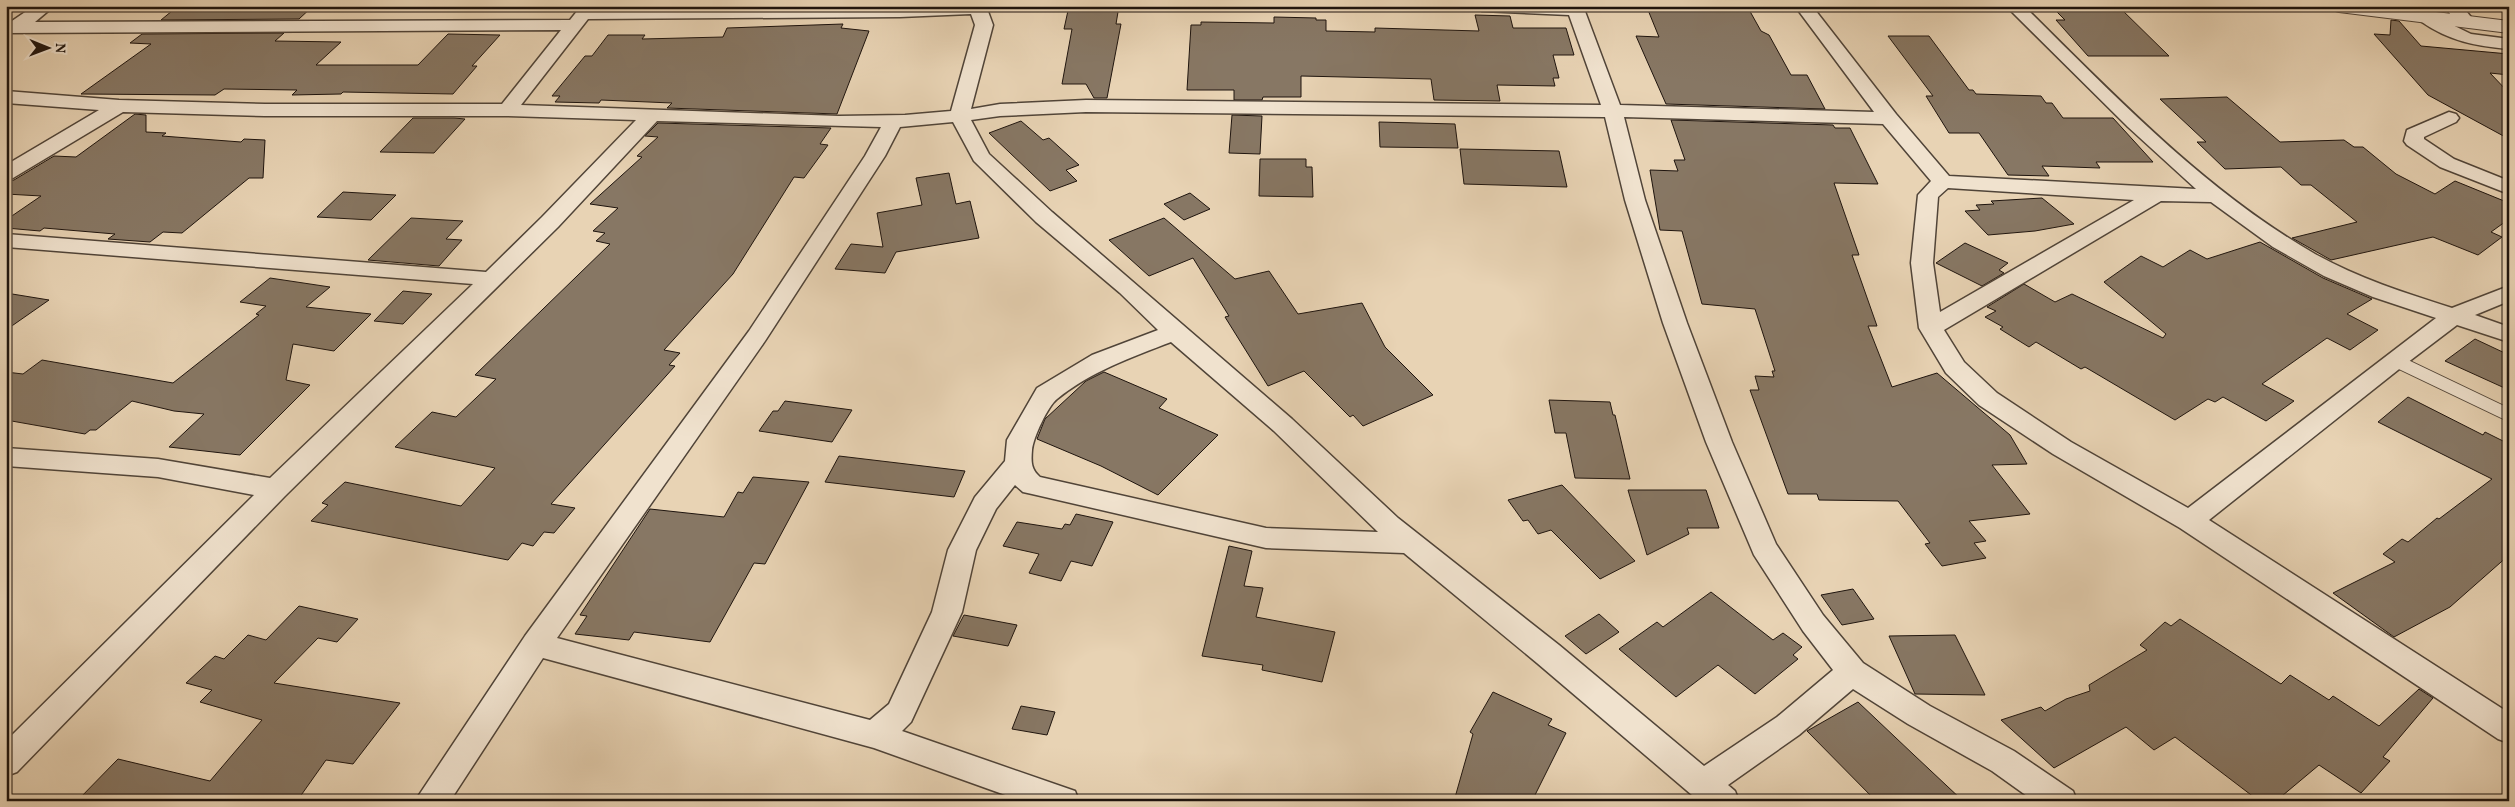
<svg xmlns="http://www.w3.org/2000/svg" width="2515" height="807" font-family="Vollkorn,serif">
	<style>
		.building { fill: #877764; stroke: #1e140e }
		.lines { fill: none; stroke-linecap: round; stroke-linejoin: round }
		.service-casing { stroke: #504438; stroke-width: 14 }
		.minor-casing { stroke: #504438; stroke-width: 3 }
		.tertiary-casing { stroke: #504438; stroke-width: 2 }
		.service { stroke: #f0e2ce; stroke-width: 12 }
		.minor { fill: #f0e2ce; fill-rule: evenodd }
		.tertiary { fill: #f0e2ce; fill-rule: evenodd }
	</style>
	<rect width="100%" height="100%" fill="#e8d3b4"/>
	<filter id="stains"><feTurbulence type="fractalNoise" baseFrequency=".004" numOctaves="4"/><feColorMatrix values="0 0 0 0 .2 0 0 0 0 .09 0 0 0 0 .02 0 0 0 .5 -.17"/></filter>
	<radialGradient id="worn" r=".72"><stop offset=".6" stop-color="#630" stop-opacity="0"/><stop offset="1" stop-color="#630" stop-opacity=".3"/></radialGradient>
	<path class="building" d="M178 6H313L299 19 161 20Z
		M1069 6H1119L1116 24H1121L1107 98H1094L1086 84H1062L1072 29H1064Z
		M1650 6H1747L1761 31 1769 35 1791 75H1807L1825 109 1666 104 1636 36 1659 37 1648 10H1651Z
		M2057 6H2118L2169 56H2088L2056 20H2065L2056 11H2061Z
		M1475 15 1510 16 1513 28H1566L1574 55H1553L1559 78H1553L1555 86 1497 85 1500 101 1434 100 1431 79 1301 76V97H1263L1262 100H1234V90H1187L1191 25H1201V22L1274 23V17L1316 18V20H1326V31L1375 32V28L1479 31Z
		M2391 20 2399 21 2421 46 2509 54V75L2490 73 2509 93V139L2428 95 2374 34 2390 35Z
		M843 24 841 28 869 31 837 114 667 108 672 103 601 100 599 103 555 102 560 96H552L585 56H592L608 35H645L642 39 723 37 727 28Z
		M284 33 275 41 341 42 316 65H418L448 34 500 35 472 66H477L453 94 343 92 341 94 292 95 297 90 224 89 215 95 81 94 151 44 130 43 142 34Z
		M1888 36H1929L1969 90H1973L1976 94 2041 96 2046 103H2052L2063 118H2113L2153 162H2096L2100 168 2042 166 2049 176 2008 175 1979 133H1949L1926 96H1933Z
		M2227 97 2280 142 2344 140 2354 147H2363L2396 174 2435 194 2455 181 2509 203V219L2491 232 2502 237 2478 255 2433 237 2331 260 2292 238 2357 222 2311 185H2301L2281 167 2225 169 2197 142H2206L2160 99Z
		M135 114 146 115V132L166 133 162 136 241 142 244 139 265 140 263 178H249L182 233 163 232 150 242 108 239 115 234 44 228 40 231 6 228V220L41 196 6 194V182L14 180 54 156 76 157Z
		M1232 115 1262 116 1260 154 1229 153Z
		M413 118H454L465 119 434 153 380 152Z
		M1671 120 1833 125 1835 128H1850L1878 184 1834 183 1859 255H1852L1877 326H1868L1892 387 1937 373 2010 435 2027 464 1992 465 2030 514 1969 521 1986 541 1974 543 1986 558 1942 566 1925 544 1930 543 1898 501 1819 500 1817 494H1788L1750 390H1759L1755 376 1774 377 1772 371H1775L1755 309 1702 304 1682 231 1660 230 1650 170 1678 171 1674 160H1685Z
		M1021 121 1043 140 1049 138 1079 165 1066 170 1077 181 1050 191 989 133Z
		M1379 122 1455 124 1458 148 1380 147Z
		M658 123 831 128 820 144 828 145 804 178 794 177 733 274 664 350 680 353 669 365 675 366 551 504 575 508 554 533 544 532 533 546 522 543 508 560 311 521 328 505 322 503 345 482 461 506 495 468 395 447 432 412 456 417 496 379 475 375 610 244 596 241 605 233 593 231 618 208 590 204 642 157 637 156 658 137 645 136Z
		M1460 149 1559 151 1567 187 1464 184Z
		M1260 159H1306V167H1312L1313 197 1259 196Z
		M949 173 956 204 970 201 979 238 896 252 885 273 835 269 851 244 883 247 877 213 922 205 916 178Z
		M343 192 396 195 371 220 317 217Z
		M1190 193 1210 209 1184 220 1164 204Z
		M2042 198 2074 224 2035 231 1988 235 1965 211 1980 210 1976 205 1994 204 1991 201Z
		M411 218 463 221 446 239 462 240 439 266 368 260Z
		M1164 218 1235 279 1269 271 1298 314 1362 303 1385 347 1433 395 1363 426 1353 415 1350 417 1304 371 1268 386 1225 317 1229 316 1193 258 1149 276 1109 240Z
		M2260 242 2323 278 2372 299 2347 314 2378 330 2350 350 2327 338 2262 384 2294 401 2266 421 2223 397 2215 402 2208 399 2175 420 2085 367 2081 369 2036 342 2029 347 2000 329 2003 327 1985 317 1996 311 1987 307 2024 284 2055 302 2072 294 2163 338 2166 334 2104 282 2141 256 2163 267 2190 250 2207 259Z
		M1965 243 2008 263 1999 270 2004 273 1982 286 1936 263Z
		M270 278 330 287 306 307 371 314 334 351 293 344 286 380 310 385 240 455 169 447 204 414 174 411 132 401 96 430H90L85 434 6 420V372L23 374 42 360 173 383 259 315 256 314 266 306 240 302Z
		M403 291 432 294 403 324 374 321Z
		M6 293 49 300 6 330Z
		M2475 339 2509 355V390L2445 361Z
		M1104 372 1167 399 1159 408 1218 435 1158 495 1101 466 1037 439 1045 419 1086 381Z
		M2408 397 2483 435 2485 432 2509 444V555L2450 607 2394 637 2333 593 2395 562 2383 554 2402 539 2408 542 2437 518 2439 519 2492 479 2378 422Z
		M1549 400 1610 402 1613 415H1615L1630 479 1575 478 1566 433H1555Z
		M785 401 852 410 832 442 759 431 773 411H778Z
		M839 456 965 471 954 497 825 482Z
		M753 477 809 482 765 564 754 563 710 642 634 632 629 640 575 634 587 616 580 615 650 509 724 517 738 492 743 493Z
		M1562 485 1635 561 1600 579 1551 530 1538 534 1528 520 1523 521 1508 500Z
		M1628 490H1706L1719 528H1687L1689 534 1647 555Z
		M1076 514 1113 522 1092 566 1071 561 1061 581 1029 573 1039 554 1003 546 1017 522 1062 529 1065 524 1070 525Z
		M1229 546 1252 551 1244 586 1263 588 1256 617 1335 632 1322 682 1262 670 1263 665 1202 656Z
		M1853 589 1874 619 1842 625 1821 595Z
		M1711 592 1773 640 1783 633 1802 647 1793 655 1798 659 1755 694 1718 665 1676 697 1619 649 1657 622 1663 627Z
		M299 606 358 619 337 642 318 638 274 683 400 703 353 764 326 760 297 801H77L118 759 210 781 262 720 200 702 212 690 186 683 215 656 224 659 248 635 266 640Z
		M1599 614 1619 632 1586 654 1565 636Z
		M964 615 1017 625 1008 646 953 636Z
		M2180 619 2281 684 2290 675 2329 700 2333 696 2379 726 2419 689 2433 698 2383 757 2390 761 2361 793 2319 765 2276 801H2259L2175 737 2154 750 2126 727 2054 768 2001 720 2041 707 2045 711 2066 699 2090 691 2089 685 2147 650 2140 645 2165 622 2171 626Z
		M1955 635 1985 695 1915 694 1889 636Z
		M1493 692 1552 719 1548 725 1566 733 1532 801H1454L1473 734 1470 732Z
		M1858 702 1914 755 1963 801H1876L1807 731Z
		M1021 706 1055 712 1047 735 1012 729Z"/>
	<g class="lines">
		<g class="service-casing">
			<path id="service" d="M2394 360 2509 415"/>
		</g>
		<g class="minor-casing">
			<path id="minor" d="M34 6H54L35 22 570 20 578 10 584 9 986 6 993 25 971 109 1000 104 1086 100 1601 105 1569 15 1482 11 1474 6H1583L1620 105 1874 112 1795 6H1812L1896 114 1949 176 2196 189 2128 127 2006 6H2024C2113 94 2205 191 2315 254 2358 278 2405 293 2452 308L2509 286V301L2475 315 2509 327V342L2457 325 2403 366 2209 520 2509 713V743L2498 739 2180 528 2053 454 1979 405 1946 373 1919 328 1911 263 1918 195 1931 181 1883 124 1624 117 1645 200 1687 323 1732 442 1776 544 1823 615 1863 663 1930 706 2014 751 2073 791 2077 801H2034L1992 771 1908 724 1853 689 1799 735 1728 785 1735 791 1739 801H1699L1537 663 1404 553 1266 548 1032 494 1023 492 1015 485 996 509 976 550 962 612 911 722 902 731 1075 791 1079 801H1022L874 748 543 658 450 801H415L525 636 749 331 865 156 881 127 657 121 558 227 285 496 17 772 6 776V741L254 495 158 477 6 466V448L158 459 270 478 473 284 6 247V234L486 272 542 217 636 120 507 116H265L123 112 13 178 6 180V165L99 110 6 103V91L119 100 265 104H502L561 30 7 33 6 26 9 23ZM971 14 975 25 951 111 905 115 839 116 521 105 588 19 900 17ZM1086 112 1605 117 1625 200 1663 323 1706 442 1754 555 1803 631 1833 670 1777 717 1704 766 1559 645 1398 518 1292 419 1052 212 989 154 971 120 1000 116ZM953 122 974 161 1036 222 1120 293 1158 330 1092 355 1037 388 1007 440 1005 461 975 497 948 550 932 612 889 704 870 720 557 638 765 341 885 156 900 127ZM1948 188 2134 200 1940 312 1933 263 1938 197ZM2161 201 2211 202 2273 247 2324 276 2373 297 2436 318 2188 508 2071 442 1997 393 1964 362 1944 330ZM1171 342 1274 431 1378 532 1266 528 1040 477C1031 469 1031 462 1032 450 1033 438 1048 406 1057 399 1090 372 1132 357 1171 342Z
				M2445 6H2462L2475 22 2472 26C2458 29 2452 17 2445 6Z
				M2428 13 2471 34 2509 39V49C2476 46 2449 41 2422 22L2419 18 2422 14Z
				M2449 112 2456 114 2459 118 2456 122 2424 137V139L2454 159 2509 181V194L2440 167 2407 145 2404 141 2407 130Z"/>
		</g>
		<g class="tertiary-casing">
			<path id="tertiary" d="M2330 6H2387L2509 21V33L2339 12 2332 10Z"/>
		</g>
		<use href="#service" class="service"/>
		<use href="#minor" class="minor"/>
		<use href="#tertiary" class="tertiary"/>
	</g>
	<rect width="2515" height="807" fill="none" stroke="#e8d3b4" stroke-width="25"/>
	<rect x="8" y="8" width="2500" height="792" fill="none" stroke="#1e140e" stroke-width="2.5"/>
	<rect x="12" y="12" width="2490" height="782" fill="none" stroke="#1e140e"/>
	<g transform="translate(48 48) rotate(91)" stroke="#f0e2ce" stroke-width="4" paint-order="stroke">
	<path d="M0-4L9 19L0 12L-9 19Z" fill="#1e140e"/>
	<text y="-8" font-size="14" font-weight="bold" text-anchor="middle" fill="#1e140e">N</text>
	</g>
	<rect width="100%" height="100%" filter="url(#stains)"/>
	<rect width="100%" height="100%" fill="url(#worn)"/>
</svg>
